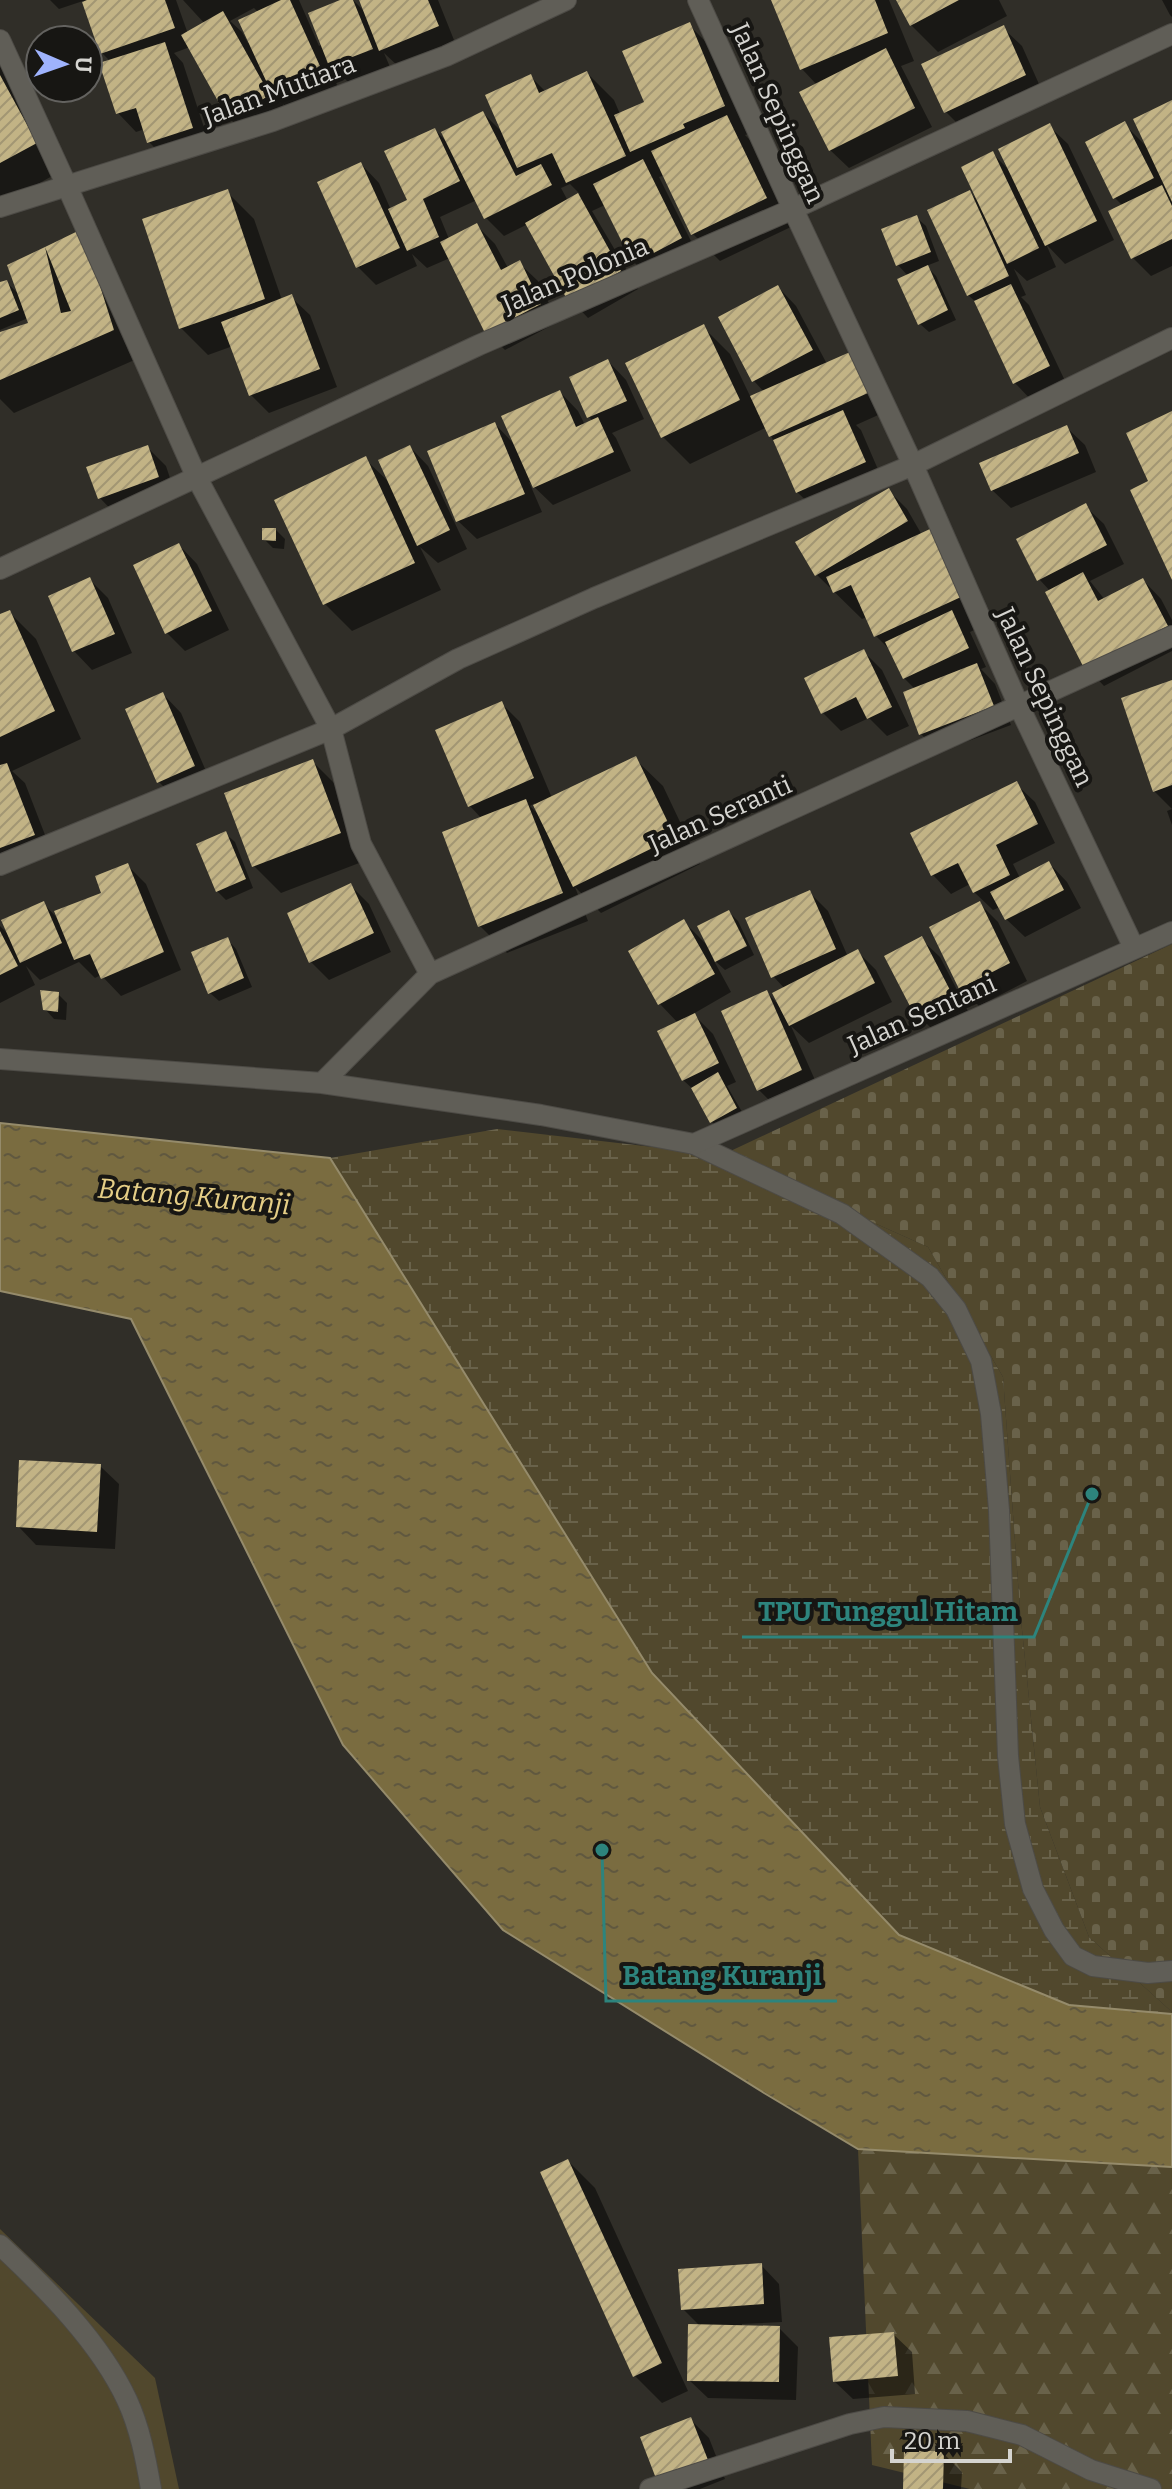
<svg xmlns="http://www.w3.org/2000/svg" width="1172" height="2489" font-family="Bitter,serif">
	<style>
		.green { fill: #51482d }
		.forest { fill: url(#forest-firs) }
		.wetland { fill: url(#wetland-marsh) }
		.cemetery { fill: url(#cemetery-stones) }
		.water { fill: url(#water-ripples); stroke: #958b6b; stroke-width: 2 }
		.shadow { fill: #0007; fill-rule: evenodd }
		.building { fill: url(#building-hatch) }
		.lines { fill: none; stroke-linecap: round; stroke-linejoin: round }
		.service-casing { stroke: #4d4b46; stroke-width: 22 }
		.minor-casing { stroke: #4d4b46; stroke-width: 22 }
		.service { stroke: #605e57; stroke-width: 20 }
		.minor { stroke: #605e57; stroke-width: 20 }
		.labels { text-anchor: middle; stroke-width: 8; stroke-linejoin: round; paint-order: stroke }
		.street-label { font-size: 26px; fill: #d5d4d0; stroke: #171613 }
		.water-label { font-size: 28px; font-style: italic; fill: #e5ce86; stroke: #171613 }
		.leader { fill: none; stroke: #2d847d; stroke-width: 3 }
		.callout-dot { fill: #2d847d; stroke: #171613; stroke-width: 3 }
		.callout-label { font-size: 28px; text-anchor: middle; font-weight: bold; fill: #2d847d; stroke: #171613; stroke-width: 8; stroke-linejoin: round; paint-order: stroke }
	</style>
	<defs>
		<pattern id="forest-firs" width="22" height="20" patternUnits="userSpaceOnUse" patternTransform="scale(2)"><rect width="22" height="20" fill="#51482d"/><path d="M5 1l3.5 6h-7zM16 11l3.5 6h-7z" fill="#69624a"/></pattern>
		<pattern id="wetland-marsh" width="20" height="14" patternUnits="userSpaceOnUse" patternTransform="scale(2)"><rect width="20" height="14" fill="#51482d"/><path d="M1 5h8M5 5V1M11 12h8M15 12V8" fill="none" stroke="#69624a"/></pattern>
		<pattern id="cemetery-stones" width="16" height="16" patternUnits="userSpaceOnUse" patternTransform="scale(2)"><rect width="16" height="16" fill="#51482d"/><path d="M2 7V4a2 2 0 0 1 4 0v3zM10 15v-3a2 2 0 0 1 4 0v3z" fill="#69624a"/></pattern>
		<pattern id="water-ripples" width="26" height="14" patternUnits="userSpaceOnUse" patternTransform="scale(2)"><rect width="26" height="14" fill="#7a6c40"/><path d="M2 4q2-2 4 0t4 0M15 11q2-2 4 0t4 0" fill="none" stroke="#60583f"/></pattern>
		<pattern id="building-hatch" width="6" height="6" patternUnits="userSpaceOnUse" patternTransform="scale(2)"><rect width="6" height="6" fill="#c2b385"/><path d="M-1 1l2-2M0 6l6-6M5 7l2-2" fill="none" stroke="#a29673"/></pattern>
	</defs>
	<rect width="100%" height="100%" fill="#302e28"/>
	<path class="green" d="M0 2229 155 2378 179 2489H0Z"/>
	<path class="forest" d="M858 2149 1172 2167V2489H970L872 2465Z"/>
	<path class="wetland" d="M497 1129 722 1155 928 1247 1003 1377 1020 1610 1040 1807 1089 1937 1172 2012V2014L1070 2005 899 1935 652 1673 330 1158Z"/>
	<path class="cemetery" d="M1172 944V2012L1089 1937 1040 1807 1020 1610 1003 1377 928 1247 722 1155Z"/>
	<path class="water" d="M0 1123 330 1158 652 1673 899 1935 1069 2005 1172 2014V2167L858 2149 764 2093 503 1930 343 1745 131 1319 0 1291Z"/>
	<path class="shadow" d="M50 0H86L87 2 93 0H176L188 34 205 24 183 0H299L319 46 323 44 345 0H353L367 14 361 0H438L456 45 400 68 384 53 390 67 350 84 326 60 341 94 294 115 283 104 287 114 248 136 229 118 190 47 174 53 183 63 210 146 167 160 149 142 145 129 136 132 118 113 111 62 102 53 83 1 59 9ZM254 8 259 13 251 42 248 43 242 32 230 21Z
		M773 0H889L914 61 901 66 932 127 849 168 830 150 817 85 802 69Z
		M898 0H999L1007 16 938 52 911 25Z
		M1162 0H1172V17L1170 15Z
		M689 25 716 52 751 133 745 135 754 144 793 226 720 261 693 234 665 175 659 177 699 257 653 281 634 262 605 205 592 211 638 289 588 318 570 299 528 224 504 236 486 218 477 200 440 217 449 239 477 226 495 244 508 268 519 263 538 281 558 322 505 350 487 332 450 258 427 268 412 254 417 266 376 285 358 267 361 164 379 183 391 210 410 201 435 130 448 143 483 113 504 134 530 76 546 92 587 73 614 100 620 114 647 103ZM570 184 580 194 568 201 561 188Z
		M1003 28 1022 46 1043 93 964 130 946 112Z
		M0 55 63 170 0 205Z
		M1172 103V266L1151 276 1132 257 1123 206 1115 198 1124 124 1148 148Z
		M1049 126 1068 144 1114 240 1065 264 1046 244 1056 267 1027 281 1014 269 1026 295 1021 297 1029 305 1067 385 1033 402 1015 383 977 303 968 295 969 192 979 202 992 153 1011 172Z
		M227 192 254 219 282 300 291 297 310 315 337 387 269 413 251 395 233 346 208 355 181 328Z
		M917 218 926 226 939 261 926 266 936 276 956 320 929 332 920 324 908 276 898 265Z
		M81 231 139 358 14 413 0 399V334L32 325 28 318 0 330V285L6 282 21 296 10 266Z
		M778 287 796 306 827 364 850 354 885 412 856 425 861 430 883 481 816 510 797 492 767 427 690 464 663 437 628 364 703 327 730 354 751 398 764 392 754 381 720 318Z
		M608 361 626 380 644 419 612 433 616 438 631 471 553 505 529 482 542 512 477 539 458 521 495 424 515 445 560 392 578 411 585 425 593 421 589 417Z
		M1066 427 1085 445 1096 472 1011 508 992 490Z
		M147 447 166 466 176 496 118 517 100 498Z
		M410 447 428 466 467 549 438 563 420 547 441 590 352 631 325 604 277 501 365 459 392 485Z
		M888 490 907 509 922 535 930 531 957 558 987 624 970 632 986 667 981 669 995 684 1011 725 939 752 921 734 915 689 904 678 893 653 876 636 867 617 862 619 816 574Z
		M1085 506 1104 524 1124 564 1090 581 1105 600 1143 580 1161 599 1172 620V651L1104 686 1086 667 1051 592 1039 579Z
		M276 530 285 539 284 549 273 548 264 539Z
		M179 545 197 564 229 630 185 651 166 632Z
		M90 580 108 598 132 653 92 670 74 651Z
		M9 612 36 639 81 739 12 771 25 783 52 853 0 869V616Z
		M864 652 882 670 909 726 887 736 869 718 841 731 823 713Z
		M1172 683V809L1154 791Z
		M163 694 181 713 212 785 177 800 159 782Z
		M501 703 520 722 552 798 635 759 663 786 700 864 601 913 575 887 588 921 507 953 480 926 482 819 469 805ZM535 803 541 816H540L530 806Z
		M312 761 339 788 367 860 281 893 254 866Z
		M1016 784 1035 802 1055 843 1013 864 1020 878 1049 863 1067 882 1081 908 1025 937 1006 919 1000 907 993 910 974 892 970 884 951 894 933 875 913 834Z
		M1172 809V825L1167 811Z
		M226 834 235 842 253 888 226 900 217 891Z
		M127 865 146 884 181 970 121 996 101 975 95 978 79 962 40 980 26 966 35 985 0 1003V926L10 936 43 903 60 921 104 894Z
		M351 886 369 904 391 952 329 980 311 962Z
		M810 893 828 911 848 957 858 952 876 970 892 1002 809 1043 791 1026 819 1089 777 1108 759 1090 766 992 781 1007 785 989 773 976Z
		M980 904 998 922 1027 981 979 1006 961 988Z
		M729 912 738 921 754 955 725 970 713 959 731 992 693 1014 713 1034 736 1082 727 1086 745 1117 720 1131 712 1122 695 1091 683 1080 678 1023 660 1004 630 952 684 922 709 947Z
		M921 939 940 957 968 1011 933 1030 914 1011Z
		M228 940 236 949 252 987 219 1001 210 993Z
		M58 994 67 1003 66 1020 54 1019 45 1009Z
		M100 1466 119 1484 115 1549 36 1545 18 1526Z
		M568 2161 595 2188 688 2391 662 2403 635 2376Z
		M761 2265 779 2284 782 2322 742 2324V2328H779L798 2347 796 2400 708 2398 689 2380 701 2327 683 2309Z
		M893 2334 912 2352 915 2394 853 2399 834 2381Z
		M691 2420 709 2438 725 2479 700 2489H668Z
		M943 2453 962 2472 961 2489H905Z"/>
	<path class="building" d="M87 0H165L175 28 100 54 82 2Z
		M281 0H290L324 75 274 98 238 20Z
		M340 0H353L373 49 329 66 308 13Z
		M359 0H428L439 26 379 51Z
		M771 0H875L888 33 800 70Z
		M896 0H959L910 26Z
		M223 11 270 95 228 119 181 35Z
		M690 22 725 106 683 124 685 128 630 152 614 115 644 102 622 51Z
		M1004 25 1026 75 944 113 921 64Z
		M165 42 193 128 147 143 136 108 116 114 99 63Z
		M886 48 915 108 829 151 799 92Z
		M587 71 626 156 566 183 552 153 517 168 485 95 531 74 539 93Z
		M0 75 37 143 0 163Z
		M1172 100V202L1133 119Z
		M483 111 516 176 541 164 552 185 484 219 441 132Z
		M727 115 767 198 691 235 651 151Z
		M1125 121 1154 178 1113 199 1085 142Z
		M1050 123 1097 221 1045 246 998 149Z
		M435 128 460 181 423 199 439 237 407 251 388 209 407 200 384 151Z
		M993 151 1039 248 1007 264 961 167Z
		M643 159 682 238 633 264 593 184Z
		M361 162 400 248 356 268 317 182Z
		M1162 185 1172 206V239L1131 259 1108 211Z
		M228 189 265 299 179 329 142 219Z
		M970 190 1009 276 967 296 927 210Z
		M578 193 621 271 568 301 525 223Z
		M917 215 931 252 896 266 881 229Z
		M477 223 501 270 520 260 541 304 485 333 440 242Z
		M82 229 114 330 0 380V332L28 323 7 265 45 247 61 313 71 311 45 247Z
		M928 265 948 310 918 325 897 279Z
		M7 280 19 310 0 318V282Z
		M1011 284 1050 366 1013 384 974 301Z
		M778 285 813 350 752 382 718 317Z
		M292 294 320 369 249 396 221 322Z
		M704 324 740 400 661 438 625 363Z
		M850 352 868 393 769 437 750 396Z
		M608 359 627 401 587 418 569 377Z
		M560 390 576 427 598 417 614 452 533 488 501 416Z
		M843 410 866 462 796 493 773 440Z
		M1172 411V580L1130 490 1148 481 1126 433Z
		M495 422 525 494 456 522 427 451Z
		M1067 425 1079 453 991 491 979 463Z
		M148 445 159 477 98 499 86 467Z
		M410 445 450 530 417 546 378 460Z
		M366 456 415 563 323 605 274 500Z
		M889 488 908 521 815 576 795 542Z
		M1086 503 1107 545 1037 581 1016 539Z
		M262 528H276V541L262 540Z
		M930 529 961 597 874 637 851 585 833 593 826 577Z
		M179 543 212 611 165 634 133 565Z
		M1083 572 1098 601 1143 578 1168 626 1084 668 1045 592Z
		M90 577 115 634 72 652 48 596Z
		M10 610 55 711 0 737V614Z
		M952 610 969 648 903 679 885 642Z
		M864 649 892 707 867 719 856 697 821 714 804 678Z
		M977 663 994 706 919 735 903 692Z
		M1172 680V785L1153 792 1121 698Z
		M163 692 195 766 157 783 125 709Z
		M502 701 534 778 468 807 435 730Z
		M636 756 675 837 573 887 533 805Z
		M313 759 341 833 252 867 224 793Z
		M7 763 35 835 0 848V765Z
		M1017 781 1038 824 996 845 1010 875 973 893 958 863 931 876 910 833Z
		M526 799 563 893 478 927 442 832Z
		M226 831 246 879 216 892 196 844Z
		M1049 861 1064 890 1005 920 990 892Z
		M128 863 164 952 101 979 90 954 74 960 54 911 101 893 95 876Z
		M351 883 374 933 309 963 287 913Z
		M810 890 836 949 771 978 745 918Z
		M44 901 62 943 20 963 1 920Z
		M980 901 1010 963 959 989 929 927Z
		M729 910 747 946 715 962 697 926Z
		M684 919 715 974 658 1005 628 951Z
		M0 931 18 966 0 975Z
		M922 936 951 992 913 1012 884 956Z
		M228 937 244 978 208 994 191 952Z
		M858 949 875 983 789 1026 772 993Z
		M40 990 59 992 58 1012 43 1010Z
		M767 990 802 1070 757 1091 721 1011Z
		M695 1013 719 1063 682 1081 657 1031Z
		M718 1072 737 1108 710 1123 691 1088Z
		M19 1460 101 1464 97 1532 16 1527Z
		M568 2159 662 2363 633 2377 540 2172Z
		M762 2263 764 2304 681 2310 678 2269Z
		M688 2324 780 2326 779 2382 687 2381Z
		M894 2332 898 2376 833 2382 829 2337Z
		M691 2417 708 2460 657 2481 640 2437Z
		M904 2451H944L943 2489H903Z"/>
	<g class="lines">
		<g class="service-casing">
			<path id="service" d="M694 1144 842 1214 930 1277 956 1309 981 1361 991 1414 999 1510 1008 1756 1015 1824 1033 1889 1054 1930 1073 1956 1093 1966 1148 1973 1172 1971
				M0 2245C46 2288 100 2342 127 2400 140 2428 146 2460 151 2489"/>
		</g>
		<g class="minor-casing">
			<path id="minor" d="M698 0 793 209 913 465 1019 706 1134 948
				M0 40 67 186 197 478 331 729 361 844 430 974
				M0 207 273 121 446 56 566 0
				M0 569 479 345 793 209 1172 34
				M0 865 331 729 458 659 594 598 913 465 1172 338
				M0 1059 322 1083 541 1115 694 1144 1172 932
				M322 1083 430 974 1172 636
				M650 2489 850 2424 884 2417 967 2421 1022 2435 1091 2470 1151 2489"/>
		</g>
		<use href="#service" class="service"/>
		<use href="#minor" class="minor"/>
	</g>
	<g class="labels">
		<g class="street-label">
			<text transform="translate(279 90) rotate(-20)" y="9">Jalan Mutiara</text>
			<text transform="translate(778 113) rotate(66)" y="9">Jalan Sepinggan</text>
			<text transform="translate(575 275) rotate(-23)" y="9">Jalan Polonia</text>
			<text transform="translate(1045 697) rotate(65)" y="9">Jalan Sepinggan</text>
			<text transform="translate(720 814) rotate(-24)" y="9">Jalan Seranti</text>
			<text transform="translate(922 1014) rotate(-24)" y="9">Jalan Sentani</text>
		</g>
		<g class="water-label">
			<text transform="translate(194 1196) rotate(5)" y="10">Batang Kuranji</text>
		</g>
	</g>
	<path class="leader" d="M1092 1494L1034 1637H742M602 1850L606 2001H837"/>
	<g class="callout-dot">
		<circle cx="1092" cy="1494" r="8"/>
		<circle cx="602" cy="1850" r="8"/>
	</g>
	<g class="callout-label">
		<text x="888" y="1621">TPU Tunggul Hitam</text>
		<text x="722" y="1985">Batang Kuranji</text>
	</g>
	<g transform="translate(64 64) rotate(92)"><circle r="38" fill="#171613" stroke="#63625f" stroke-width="2"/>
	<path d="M0-6L14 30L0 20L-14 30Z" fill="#9fb3fd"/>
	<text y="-12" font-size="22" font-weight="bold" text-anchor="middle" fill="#d5d4d0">U</text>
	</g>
	<path d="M892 2449v12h118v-12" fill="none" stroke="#d5d4d0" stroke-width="4"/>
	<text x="904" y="2449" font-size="24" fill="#d5d4d0" stroke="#171613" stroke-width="6" paint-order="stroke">20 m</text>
</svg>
